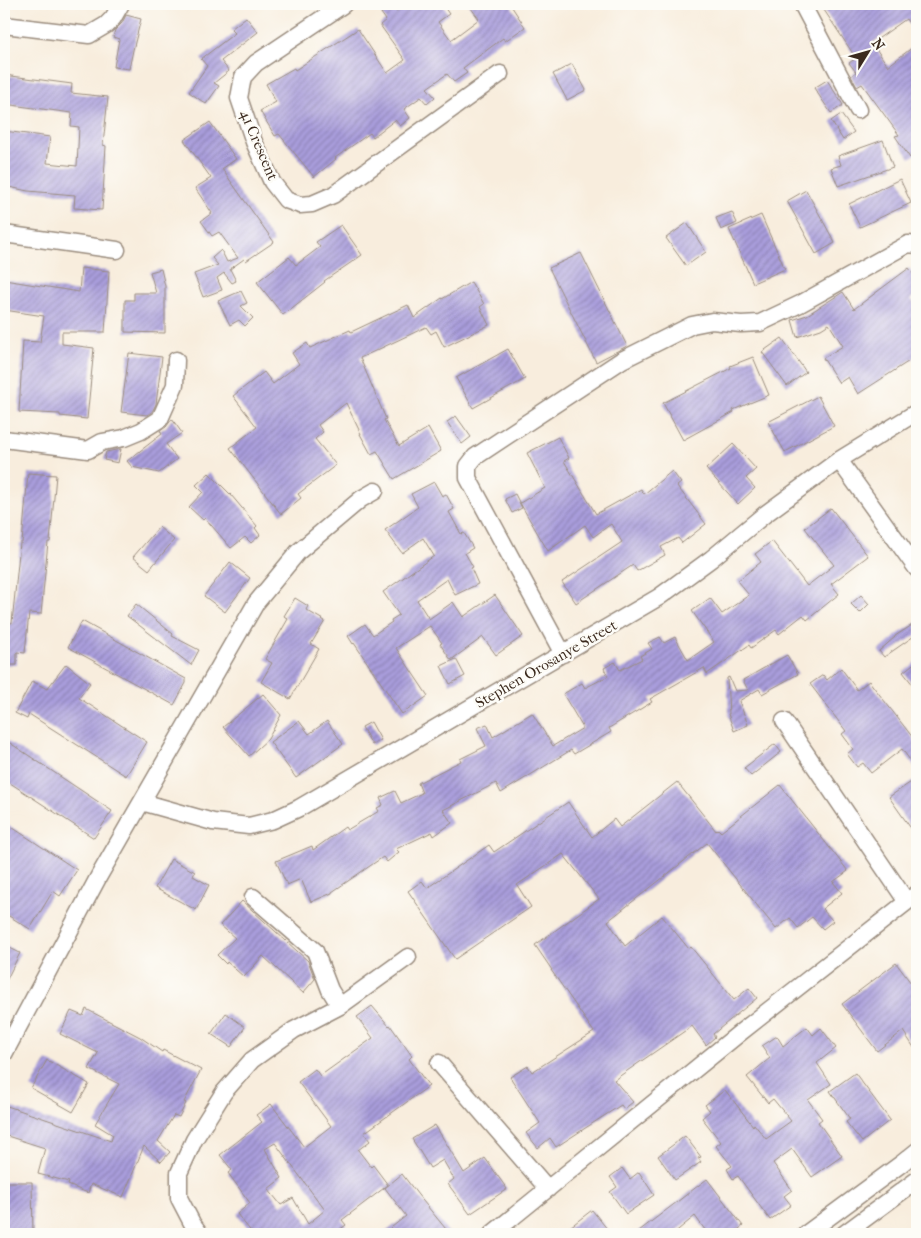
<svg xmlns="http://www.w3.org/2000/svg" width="921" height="1238" font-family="'IM FELL French Canon',serif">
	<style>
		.building { fill: url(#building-hatch); fill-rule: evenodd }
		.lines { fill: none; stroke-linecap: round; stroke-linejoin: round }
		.street-casing { stroke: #9a8c7e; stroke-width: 19 }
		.street { stroke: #fff; stroke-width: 16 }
		.labels { text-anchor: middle; stroke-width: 5; stroke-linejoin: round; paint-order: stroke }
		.street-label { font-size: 15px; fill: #3b2a1e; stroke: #fdfcf7 }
	</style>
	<defs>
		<pattern id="building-hatch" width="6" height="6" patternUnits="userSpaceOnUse" patternTransform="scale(1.25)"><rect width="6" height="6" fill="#a99ddc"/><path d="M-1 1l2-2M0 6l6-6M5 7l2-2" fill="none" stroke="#8b80b2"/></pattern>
	</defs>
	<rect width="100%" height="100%" fill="#fdfcf7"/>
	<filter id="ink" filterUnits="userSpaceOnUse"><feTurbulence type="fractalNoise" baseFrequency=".02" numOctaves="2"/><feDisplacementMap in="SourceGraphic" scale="10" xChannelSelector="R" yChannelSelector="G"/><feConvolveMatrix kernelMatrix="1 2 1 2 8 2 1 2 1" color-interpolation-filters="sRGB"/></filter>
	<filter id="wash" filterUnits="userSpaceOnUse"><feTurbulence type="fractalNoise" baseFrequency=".0096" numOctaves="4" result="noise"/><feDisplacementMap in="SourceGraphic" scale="20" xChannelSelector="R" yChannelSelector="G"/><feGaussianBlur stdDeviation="1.12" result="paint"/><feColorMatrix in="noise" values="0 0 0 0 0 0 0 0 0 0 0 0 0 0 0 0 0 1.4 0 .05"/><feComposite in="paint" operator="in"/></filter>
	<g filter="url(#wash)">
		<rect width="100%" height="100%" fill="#f8eddd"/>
		<g id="blocks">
			<path class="building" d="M407 4H442L449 14 438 22 451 40 479 19 468 4H510L525 27 505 41 503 38 463 68 467 73 454 82 447 74 427 88 435 97 427 104 421 97 404 109 410 118 400 126 395 120 373 137 370 133 335 158 336 159 314 177 279 134 275 136 260 111 276 102 266 84 294 68 295 70 358 29 387 73 405 60 380 25 386 20 381 13 392 6 396 11Z
				M820 4H917V35L906 19 872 43 888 66 917 44V153L910 158 895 136 899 135 862 84 857 87 851 76 856 72 849 63 856 58Z
				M126 15 141 19 133 50 129 69 114 67 119 39 113 37 115 30 122 23Z
				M246 17 258 32 221 61 229 71 214 83 219 86 206 104 189 92 207 66 201 59 235 33 231 29Z
				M572 64 586 90 567 100 553 74Z
				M4 75 72 84 71 93 108 97 103 145 106 146 102 210 74 208 75 195 28 191 4 186V131L50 137 47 163 77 166 79 127 71 126 72 113 4 104Z
				M827 80 843 105 831 113 814 88Z
				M841 114 854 132 843 140 831 121Z
				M210 122 236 159 222 169 274 242 246 261 244 259 230 269 236 281 232 283 224 273 217 278 222 290 203 297 194 274 218 265 212 258 221 250 227 262 238 258 219 232 212 236 201 221 212 213 195 188 211 178 184 140Z
				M883 140 893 167 838 186 831 168 841 165 838 156Z
				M900 179 911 203 860 227 849 204Z
				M806 190 835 243 816 254 787 201Z
				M732 212 737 223 721 230 716 218Z
				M761 215 785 269 753 283 729 229Z
				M687 223 706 252 686 266 666 238Z
				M341 225 362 255 324 281 325 282 283 315 257 282 289 257 296 265 320 247 316 242Z
				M581 253 627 346 596 362 549 268Z
				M81 268 109 271 105 332H62V344L94 348 87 419 60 416V414L19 412 23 341 40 342 44 316 4 310V280L17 282 79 292Z
				M909 268 917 279V294L911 299 917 307V356L858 394 848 377 839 383 823 358 843 346 829 324 821 329 797 337 792 320 807 315 843 292 854 309Z
				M161 269 165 286V333L125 332V300H134V293H156L150 272Z
				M471 282 484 304 480 307 489 325 444 347 436 331 431 334 426 327 360 358 386 419 384 420 399 446 428 428 441 451 394 479 377 451 371 454 360 434H361L346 403 318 425 323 432 315 439 336 465 298 494 301 498 281 514 230 448 257 427 233 396 264 372 273 384 299 364 292 353 307 343 310 348 350 330 351 332 408 305 414 318 442 298V299Z
				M241 291 247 303 241 306 253 318 245 326 239 320 230 325 218 301Z
				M782 338 806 372 787 386 762 352Z
				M508 349 525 379 473 408 456 378Z
				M129 353 162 357 156 404 152 412 147 415 121 412Z
				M753 357 769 395 733 410 734 412 683 440 663 403 731 368 730 366Z
				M818 396 834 426 785 452 768 422Z
				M456 416 471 437 462 444 447 422Z
				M172 419 182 433 166 444 177 459 159 473 132 467 127 461 162 434 160 431 166 427Z
				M558 437 569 458 564 461 596 514 641 489 644 494 672 471 681 483 677 486 706 524 682 543 678 538 661 547 665 555 637 571 633 565 576 603 562 582 622 542 611 524 593 537 585 525 548 551 520 503 545 488 527 453Z
				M733 444 756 469 746 478 755 488 738 504 706 469Z
				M121 449 118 463 104 460 106 452Z
				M28 473 56 475 50 542H48L41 614 29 613 25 653 17 652V665H4V622L12 623 20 543H22Z
				M209 473 231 495 257 526 255 528 260 535 251 543 245 537 231 548 205 518 203 520 189 507 203 492 196 485Z
				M434 482 442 496 446 494 454 509 449 512 461 534 464 533 473 548 465 553 473 567 471 568 478 584 455 595 447 579 417 600 429 619 453 602 463 617 495 595 523 636 496 655 483 637 451 660 440 644 442 643 430 626 396 648 428 696 402 714 354 643 353 644 348 636 365 624 373 635 392 622 391 620 399 615 383 592 434 556 423 538 402 553 385 530 418 507 411 494Z
				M515 494 522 508 512 513 505 499Z
				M831 508 868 556 831 584 839 594 807 620 803 615 779 634 776 630 751 648 749 645 707 674 704 668 650 699 652 702 609 728 611 732 574 754 571 750 501 793 496 783 443 810 452 823 434 836 432 832 396 849 399 852 387 862 383 857 332 892V893L311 902 301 879 287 885 276 861 312 846 313 850 345 827 347 830 379 811 377 808 383 805 380 798 395 791 401 803 422 793 418 783 461 761 460 759 486 746 477 728 487 724 493 737 532 713 553 746 583 728 563 694 582 683 585 688 608 676 604 668 615 662 620 670 642 659 640 656 652 649 648 643 660 637 664 643 675 637 688 660 714 642 692 611 710 598 722 614 749 595 737 581 761 562 755 554 772 541 807 586 834 565 805 528Z
				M159 527 174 540 149 570 133 557Z
				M230 562 250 578 225 612 204 596Z
				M861 595 869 604 860 613 851 604Z
				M295 598 308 606 306 610 325 621 311 644 319 649 290 699 261 682 272 663 265 659 288 619 284 616Z
				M136 604 173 634 172 636 199 650 191 665 127 616Z
				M82 621 186 679V683L174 705 68 647Z
				M917 622V634L884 657 879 651 895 637V636Z
				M787 655 798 674 762 694 759 689 739 701 748 725 734 731 728 714H729L727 678 729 677 735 691 748 690 743 680Z
				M456 659 465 676 450 684 441 666Z
				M917 661V690L903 672Z
				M66 664 90 683 79 698 147 742 126 776 29 714 27 719 15 713 32 681 47 689Z
				M841 668 857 690 869 681 917 743V770L902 749 871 773 863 763 857 767 847 754 853 749 842 734 846 731 810 684 823 675 827 680Z
				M263 694 281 715 268 739 249 756 223 727Z
				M299 721 309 734 327 721 343 744 296 778 270 742Z
				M371 722 381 740 372 745 362 727Z
				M4 739 112 811 94 838 4 779Z
				M775 744 781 752 751 776 744 768Z
				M917 778V837L889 797Z
				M677 782 716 831 718 829 721 832 780 785 848 871 833 882 842 893 822 909 833 921 823 929 812 917 798 928 790 918 776 929 707 843 608 921 625 946 662 916 689 949 691 947 734 1000 749 988 757 998 713 1034 715 1037 706 1045 692 1026 614 1080 633 1102 624 1109 621 1105 556 1147 550 1138 538 1148 526 1133 540 1123 510 1077 528 1066 532 1072 594 1032 551 970H552L535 945 599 899 563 854 517 885 531 907 455 959 408 891 422 881 427 888 489 845 494 852 568 802 592 837 614 819 620 827Z
				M4 822 77 870 60 896 53 891 30 929 4 913Z
				M171 859 195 872 193 876 209 885 196 910 155 888Z
				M242 901 308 961 315 979 303 993 263 956 244 977 227 962 226 964 217 955 235 938 220 925Z
				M4 945 20 953 4 985Z
				M896 963 917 991V1052L903 1031 877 1051 842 1004Z
				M372 1006 389 1026 390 1025 412 1056 409 1059 429 1086 364 1133 370 1141 358 1150 371 1167 373 1165 388 1185 342 1220 346 1225 334 1234H253L237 1214 250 1203 228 1173 232 1170 220 1155 262 1122 256 1115 271 1104 304 1147 331 1126 298 1082 315 1069 320 1076 373 1038 357 1017ZM275 1143 325 1210 308 1224 293 1198 281 1205 268 1189 282 1178 265 1149Z
				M86 1009 140 1037 162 1052 163 1050 201 1070 184 1102 186 1103 179 1117 174 1115 158 1141 170 1152 161 1162 144 1146 123 1197 91 1184 88 1193 68 1185 69 1182 38 1174 45 1148 4 1135V1105L111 1141 113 1135 95 1124 119 1084 89 1069 98 1053 60 1034 71 1011 83 1016Z
				M226 1013 245 1027 231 1047 211 1034Z
				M807 1027 813 1035 821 1028 836 1048 817 1063 831 1084 808 1100 822 1119 818 1122 842 1156 812 1177 792 1149 773 1163 792 1190 784 1196 791 1205 770 1220 738 1176 733 1179 727 1169 732 1166 716 1146 721 1142 702 1118 710 1111 705 1105 725 1090 753 1126 754 1124 766 1139 791 1121 773 1099 768 1103 747 1077 770 1058 762 1046 777 1036 783 1046Z
				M47 1060 89 1084 73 1112 31 1088Z
				M855 1073 890 1120 862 1142 846 1122 850 1119 830 1091Z
				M435 1125 464 1173 485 1158 507 1189 470 1214 448 1184 454 1179 443 1160 430 1168 412 1139Z
				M685 1136 701 1157 698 1158 701 1162 675 1180 658 1156Z
				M622 1168 630 1179 639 1172 654 1195 626 1214 610 1192 617 1187 610 1177Z
				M402 1174 418 1195 450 1234H383L406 1216 385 1188Z
				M707 1179 743 1226 732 1234H708L695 1216 673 1234H635Z
				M4 1182H32L33 1234H4Z
				M592 1210 608 1230 602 1234H561Z"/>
		</g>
	</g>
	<g filter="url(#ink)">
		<use href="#blocks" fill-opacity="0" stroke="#9a8c7e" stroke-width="1"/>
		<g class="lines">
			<g class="street-casing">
				<path id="street" d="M344 4 256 63 243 77 239 98 254 142 272 182 286 200 300 205 312 204 333 195 500 74
					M802 4 858 110
					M4 25 89 35 106 25 113 18 121 4
					M4 234 117 250
					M4 439 88 450 102 442 124 438 141 431 160 419 175 385 176 360
					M839 460 917 569
					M563 654 468 478V466L475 457 622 360 692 325 712 321 741 324 760 323 800 304 908 244 917 245
					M784 721 907 902
					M142 802 213 822 249 826 273 820 299 808 659 597 711 559 764 515 839 460 917 412
					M253 897 315 951 330 990 340 1006
					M4 1054 99 876 256 603 298 552 361 499 375 491
					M439 1063 548 1189
					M200 1234 192 1223 179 1198V1173L194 1140 224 1092 252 1060 294 1030 340 1006 408 957
					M492 1234 741 1032 917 894
					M806 1234 901 1164 917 1151
					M844 1234 917 1180"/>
			</g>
			<use href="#street" class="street"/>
		</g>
	</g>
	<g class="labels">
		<g class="street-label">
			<text transform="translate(259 145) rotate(67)" y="5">41 Crescent</text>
			<text transform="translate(546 664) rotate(-30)" y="5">Stephen Orosanye Street</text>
		</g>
	</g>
	<rect width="921" height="1238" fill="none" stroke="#fdfcf7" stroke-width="20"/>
	<g transform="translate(868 52) rotate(53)" stroke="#fdfcf7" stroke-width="4" paint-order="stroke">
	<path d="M0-4L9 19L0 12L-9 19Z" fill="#3b2a1e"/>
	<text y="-8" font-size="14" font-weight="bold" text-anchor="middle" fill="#3b2a1e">N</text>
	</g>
</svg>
